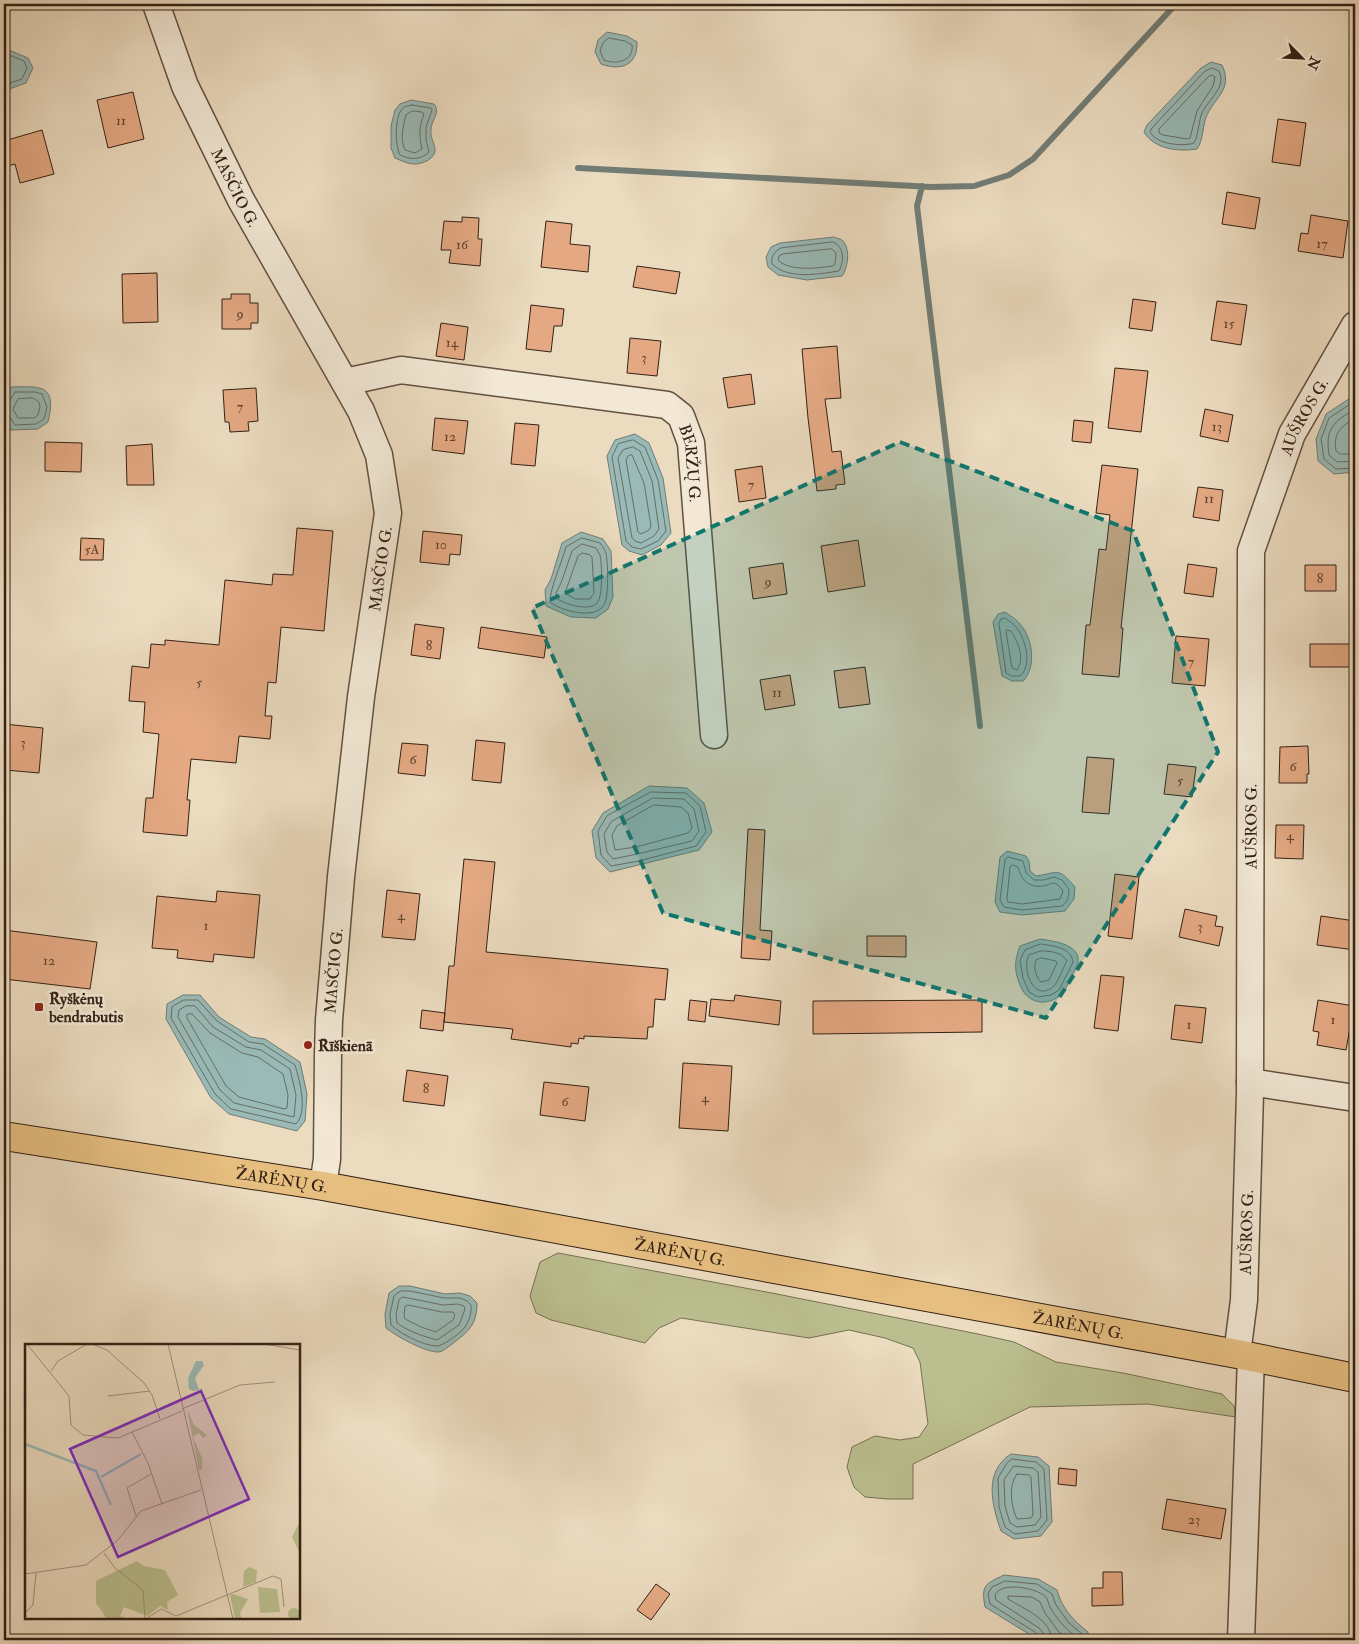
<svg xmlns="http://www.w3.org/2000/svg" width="1359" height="1644" font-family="'IM FELL Double Pica',serif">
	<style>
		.green { fill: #bbbf8f; stroke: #787052 }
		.water { fill: #99bab7; stroke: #717d76 }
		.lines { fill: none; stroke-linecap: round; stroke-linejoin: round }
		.shore { stroke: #666e66; stroke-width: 1 }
		.stream { stroke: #717d76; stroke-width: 6 }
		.building { fill: #e4a983; stroke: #342115 }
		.minor-casing { stroke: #625040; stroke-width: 29 }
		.major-casing { stroke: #342115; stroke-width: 30 }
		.minor { stroke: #f2e8d5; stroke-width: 26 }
		.major { stroke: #e6be80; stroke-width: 28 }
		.marked { fill: #0f766e; fill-opacity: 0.2; stroke: #0f766e; stroke-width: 4; stroke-dasharray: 10 6; stroke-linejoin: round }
		.poi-dot { fill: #8f2418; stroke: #f2e8d5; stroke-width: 2 }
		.labels { text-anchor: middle; stroke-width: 5; stroke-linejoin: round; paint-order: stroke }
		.number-label { font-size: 14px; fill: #604330 }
		.street-label { font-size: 16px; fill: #342115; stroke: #f2e8d5 }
		.poi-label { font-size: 16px; font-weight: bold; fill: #342115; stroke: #f2e8d5; text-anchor: start }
		.inset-river { fill: none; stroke: #99bab7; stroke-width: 2.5 }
		.inset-road { fill: none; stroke: #a2917b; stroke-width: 1 }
		.view { fill: #7b2cbf; fill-opacity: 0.15; stroke: #7b2cbf; stroke-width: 2.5 }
		.inset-edge { fill: none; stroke: #342115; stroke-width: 2.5 }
	</style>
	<rect width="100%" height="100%" fill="#ebdbbf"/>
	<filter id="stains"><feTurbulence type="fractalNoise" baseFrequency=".004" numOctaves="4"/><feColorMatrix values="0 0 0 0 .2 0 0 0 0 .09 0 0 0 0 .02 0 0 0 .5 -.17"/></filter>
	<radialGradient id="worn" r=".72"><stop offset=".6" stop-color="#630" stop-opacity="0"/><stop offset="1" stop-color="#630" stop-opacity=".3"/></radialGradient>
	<path class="green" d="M558 1253 777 1294 978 1334 1014 1342 1056 1362 1123 1373 1222 1394 1234 1406 1236 1417 1148 1404 1030 1407 913 1464V1499H888L865 1497 854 1487 847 1467 852 1447 875 1436 900 1440 919 1437 928 1424 920 1362 913 1348 885 1338 849 1330 809 1338 681 1318 659 1328 645 1343 551 1320 536 1313 530 1296 540 1262Z"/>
	<path class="water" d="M607 32 627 36 637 42C638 66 620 71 601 64L595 52 598 40Z
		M4 48 28 58 33 68 26 83 4 91Z
		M1211 62 1222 65C1233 89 1216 96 1207 115 1202 126 1204 139 1197 149 1178 152 1154 149 1144 132L1147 125 1201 68Z
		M411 100 434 104C441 113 431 120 431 130 430 137 434 142 435 149 436 159 422 164 415 164 408 164 402 161 395 158L391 148V126L395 110 400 104Z
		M834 237C836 238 840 239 842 240 851 248 848 268 842 276L807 280 778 275 768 267 766 257 771 247 780 243Z
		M11 387C42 386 57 385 48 422L38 429 11 430C3 413 3 404 11 387Z
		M1355 395V472L1334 474 1318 461 1316 439 1326 414Z
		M635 434 649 443 663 478 671 533 661 545 642 555 629 551 622 545 607 456 615 440Z
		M581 532 603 539 611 551 613 597 608 609 596 618 571 617 546 606 545 590 551 579 562 543Z
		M1005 612C1010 616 1015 618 1018 622 1033 636 1037 667 1023 681H1012L1002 676 993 622 998 614Z
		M649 786 687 788 704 803 712 832 699 850 610 872 596 858 592 831 603 813Z
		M1007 851 1026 856 1029 861 1030 871 1036 876C1059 873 1057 866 1075 887L1074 899 1065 911 1022 915 1000 912 995 902 1000 857Z
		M1040 939C1053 941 1081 944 1078 963 1077 967 1073 973 1071 977 1069 982 1066 990 1062 994 1048 1007 1028 1004 1021 987 1014 972 1014 961 1020 946Z
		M183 995H200L219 1017 251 1037 265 1039 300 1062 307 1094 305 1121 297 1131 229 1114 211 1098 166 1019 167 1004Z
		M399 1286H410L445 1294 460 1293 470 1296 477 1303C477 1325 468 1332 452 1344 448 1347 444 1351 439 1352 426 1353 396 1336 386 1328L385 1314 389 1293Z
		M1011 1454 1038 1457 1049 1466 1052 1522 1041 1536 1014 1539 1001 1531C992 1505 983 1472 1011 1454Z
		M1004 1575 1038 1579 1057 1590C1062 1609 1073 1620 1088 1632V1640H1035L1032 1636 985 1607C981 1585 985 1584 1004 1575Z"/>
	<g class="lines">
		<path class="shore" d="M609 38 625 41 632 45C634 61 616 65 604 60L600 51 603 43Z
			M4 53 24 61 27 68 22 79 4 85
			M1212 68 1219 71C1227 88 1208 99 1202 113 1198 123 1199 134 1194 143 1182 147 1156 144 1150 132L1152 128 1204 72Z
			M1212 75 1215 77 1213 86 1197 111 1190 138 1187 139 1163 135 1159 133V129L1208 77Z
			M412 105 431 108 432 110 426 127V140L429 152C421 160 410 160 400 155 395 146 394 114 404 107 406 106 409 106 412 105Z
			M413 111 422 112 424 114C419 127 419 136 422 149L415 153 405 150C400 140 403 126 406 115Z
			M833 242C845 247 844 262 839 271 818 274 789 280 772 264 771 256 774 252 781 248Z
			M832 249 836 253 835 264 833 266C818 268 790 272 778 260L779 256 783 254Z
			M33 398 39 402 40 407 38 415 34 418H18L13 409 18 399Z
			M1355 401 1329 418 1321 439 1324 459 1336 469 1355 468
			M4 404 9 402 15 392H35L42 394 47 407 44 419 36 424 15 425 9 416 4 414
			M1355 409C1334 422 1325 427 1329 455L1337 462 1355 461
			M1355 418C1341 427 1333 432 1336 451L1340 454H1355
			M633 440 645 447 658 480 666 531 658 541 641 549 632 547 626 541 612 457 618 444Z
			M633 447 640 451 652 481 659 529 654 536 641 543 635 541 632 538 618 458 623 450Z
			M632 455 644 483 651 526 649 530 641 534 638 532 626 460 628 456Z
			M582 538 600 543C602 546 605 550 606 553 608 563 609 597 604 605 595 620 561 611 550 602 550 588 562 562 566 547Z
			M582 544 596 548C597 550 599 553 600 555 602 564 603 597 597 603 589 612 564 604 556 598V593L561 583 572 551Z
			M583 553 590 555 592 557 594 593 590 599H575L565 593 578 556Z
			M1001 619 1005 618C1009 621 1014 624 1017 628 1025 639 1033 665 1020 676H1012L1006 673 999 624Z
			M1007 630 1011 631C1018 642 1025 658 1017 670L1012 668 1006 632Z
			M651 792 686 793 700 806 706 832 696 846 639 861 611 866 601 855 598 831 607 816Z
			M653 798 684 799 694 809 699 831 692 841 637 854 613 859 607 852 604 834 611 822Z
			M654 805 681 807 688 813 692 828 688 833 636 847 615 850 612 835 617 826Z
			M1008 857 1023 861 1026 873 1034 880H1043L1054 877 1062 880 1069 889C1069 896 1068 902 1062 906L1022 910 1004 907 1000 900 1005 860Z
			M1013 865 1018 867C1021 879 1028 888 1043 886 1046 886 1051 883 1054 883 1058 884 1061 888 1063 891L1060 899 1022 904 1008 902 1007 899 1010 867Z
			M1041 944C1053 946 1071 947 1073 962L1059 990 1051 995 1038 997 1029 992 1023 978 1020 960 1025 950Z
			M1041 951C1050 951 1062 952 1067 961 1063 968 1059 980 1054 986 1034 1004 1021 969 1029 955Z
			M1042 958 1056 961 1057 963 1049 980 1041 982C1036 978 1033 967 1036 960Z
			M184 1000H198L217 1021 249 1042 263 1044 295 1065C300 1082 308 1111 296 1124L231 1109 215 1094 171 1018 172 1007Z
			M195 1006 213 1027 246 1047 261 1050 290 1069 296 1095 294 1117 234 1103 220 1090 178 1017 179 1010 186 1006Z
			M189 1014H192L210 1033 242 1053 258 1057 283 1074 288 1095 287 1108 284 1109 239 1097 226 1086 187 1018V1015Z
			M401 1291H410L444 1298H460L467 1301 471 1305C472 1312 469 1321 465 1327 462 1332 442 1347 436 1346 422 1345 401 1334 391 1325L390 1314 394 1296Z
			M403 1297 443 1305 458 1304 464 1306 465 1309 459 1325 437 1340C423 1336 409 1332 397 1323L396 1314 399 1300Z
			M408 1305 442 1312H453L455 1315 453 1320 436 1332 421 1327 405 1319 404 1315 405 1307Z
			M1012 1459 1036 1462 1044 1469 1047 1520 1038 1531 1015 1534 1005 1527 999 1507 998 1478 1007 1463Z
			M1014 1466 1033 1468 1038 1472 1041 1517 1035 1525 1017 1527 1010 1523 1005 1506 1004 1480Z
			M1017 1474 1029 1475 1031 1477 1033 1515 1031 1518 1017 1519C1011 1506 1008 1486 1017 1474Z
			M1038 1640V1636L1035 1632 990 1604 988 1594 992 1587 1005 1581 1037 1584 1052 1594 1056 1605 1069 1623 1082 1634 1083 1640
			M1045 1640 1043 1633 1039 1628 996 1600 995 1595C1002 1581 1035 1588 1045 1596 1048 1599 1048 1603 1050 1607 1053 1613 1059 1621 1064 1626 1068 1631 1075 1634 1077 1640
			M1052 1640C1051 1619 1024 1609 1008 1599V1596L1032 1597 1040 1602 1045 1613 1058 1631 1069 1640"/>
		<path class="stream" d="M578 168 932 187 974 186 1009 175 1033 159 1176 4
			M922 186 917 206 980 726"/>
	</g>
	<path class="building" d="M133 92 144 139 108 148 97 100Z
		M1278 119 1306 123 1300 166 1272 162Z
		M42 130 54 174 20 183 15 164 4 167V141Z
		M1227 192 1260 198 1255 229 1222 224Z
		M1311 215 1348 221 1343 258 1298 251 1301 233 1308 234Z
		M462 217 479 218 478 239H482L480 266 449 263 451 250H441L444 221 462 222Z
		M546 221 572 224 570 244 590 246 588 272 541 267Z
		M637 266 680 272 676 294 633 287Z
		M157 273 158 322 123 323 122 274Z
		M231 294H250V303H258V323H251V329H222V299H231Z
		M1133 299 1156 302 1152 331 1129 328Z
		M1217 301 1247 305 1241 345 1211 340Z
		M531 305 564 309 562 326H554L551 352 526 349Z
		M441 323 468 327 464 360 436 356Z
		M630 338 661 341 657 376 627 373Z
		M837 346 841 398 825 399 832 452 841 451 845 484 836 485V489L817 491 808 418 802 349Z
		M1115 368 1148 371 1141 432 1108 428Z
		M751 374 755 404 728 408 723 378Z
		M256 388 258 421 248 422 249 431 230 432 229 422H225L223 390Z
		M1205 409 1233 415 1228 442 1200 436Z
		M435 418 468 421 464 454 432 450Z
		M1074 420 1093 422 1091 443 1072 441Z
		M515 423 539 425 535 466 511 464Z
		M45 442 82 443 81 472 45 471Z
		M152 444 154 485H127L126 446Z
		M1102 465 1138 469 1121 628H1123L1119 677 1082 674 1086 625H1090L1099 549 1106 550 1110 515 1096 513Z
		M762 466 766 498 739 502 735 470Z
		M1198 487 1223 490 1219 521 1193 517Z
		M297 528 333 531 324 631 281 627 276 683 268 682 265 716H272L270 739 239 736 236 763 191 759 187 800H190L187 836 143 832 146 798H153L159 734 143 732 145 702 129 701 132 666 149 668 151 644 165 645V640L219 645 225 580 272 585 273 574 293 575Z
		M423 531 462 535 460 555 450 554 449 565 420 562Z
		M81 538 104 539 103 560H80Z
		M858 540 865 586 828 592 821 546Z
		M783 563 787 594 753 599 749 568Z
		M1188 564 1217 568 1213 597 1184 593Z
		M1305 565H1336V591H1305Z
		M415 624 444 628 440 659 411 655Z
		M481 627 547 637 544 658 478 648Z
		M1176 636 1209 639 1205 686 1172 683Z
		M1310 644H1351V667H1310Z
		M865 667 870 704 839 708 834 671Z
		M790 675 795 705 765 710 760 680Z
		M4 724 43 728 39 773 5 770 7 756H4Z
		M476 740 505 743 501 783 472 780Z
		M402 743 428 745 425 776 398 773Z
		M1308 746 1309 774H1307V783H1279L1280 747Z
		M1087 757 1114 759 1109 814 1082 812Z
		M1168 764 1196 767 1192 797 1164 794Z
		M1276 825H1304L1303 859 1275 858Z
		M748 829 765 830 760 930 772 931 770 960 741 958Z
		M464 859 495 862 486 952 668 969 665 1000 655 999 653 1027H648L647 1039 584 1036V1039L579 1038 578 1044 571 1043V1047L511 1039 513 1029 444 1022 449 966H454Z
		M1115 874 1139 877 1132 939 1108 936Z
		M387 890 420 894 415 940 382 937Z
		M217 891 260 895 254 958 214 954 213 962 177 958 178 950 152 948 157 896 216 902Z
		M1185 909 1217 916 1215 926 1223 927 1219 946 1179 937Z
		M1321 916 1355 921V950L1317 945Z
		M4 930 97 942 90 989 4 979Z
		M867 936H906V957L867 956Z
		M1101 975 1124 977 1118 1031 1094 1028Z
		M735 995 781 1001 779 1025 709 1016 711 999 734 1001Z
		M690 1000 707 1002 705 1022 688 1020Z
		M982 1000V1032L813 1034V1001Z
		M1318 1000 1354 1006 1346 1050 1317 1045 1319 1032 1313 1031Z
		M1175 1005 1206 1008 1202 1043 1171 1039Z
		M422 1010 445 1013 443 1031 420 1028Z
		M683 1063 732 1066 728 1131 679 1128Z
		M407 1070 448 1076 444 1106 403 1101Z
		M544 1082 589 1087 585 1121 540 1115Z
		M1059 1468 1077 1470 1076 1486 1058 1484Z
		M1167 1499 1226 1509 1221 1539 1162 1529Z
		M1103 1572H1122L1123 1605 1092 1606V1588H1103Z
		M656 1584 670 1594 651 1620 637 1610Z"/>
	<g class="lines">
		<g class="minor-casing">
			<g id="minor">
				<path id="s1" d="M156 4 185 86 241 200 361 411 379 455 388 513 361 697 341 877 329 1020 328 1054 327 1159 323 1186"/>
				<path id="s2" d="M345 382 401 370 667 405 681 416 691 443 714 735"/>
				<path d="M1250 1082 1355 1098"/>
				<path id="s3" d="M1237 1354 1244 1300 1250 1093 1251 551 1292 434 1355 325"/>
				<path d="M1241 1640 1251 1357"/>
			</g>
		</g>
		<g class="major-casing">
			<g id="major">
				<path id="s4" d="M4 1136 323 1186 1237 1354 1355 1378"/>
			</g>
		</g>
		<use href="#minor" class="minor"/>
		<use href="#major" class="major"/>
	</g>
	<path class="marked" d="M900 442 1133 531 1218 752 1046 1018 663 913 532 608Z"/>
	<g class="poi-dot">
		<rect x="34" y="1002" width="10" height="10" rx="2.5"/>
		<circle cx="308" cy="1045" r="5"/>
	</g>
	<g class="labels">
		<g class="number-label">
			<text x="121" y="125">11</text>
			<text x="1322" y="248">17</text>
			<text x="462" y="249">16</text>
			<text x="240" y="318">9</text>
			<text x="1229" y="328">15</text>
			<text x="452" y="347">14</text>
			<text x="644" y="362">3</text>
			<text x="240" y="411">7</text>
			<text x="1217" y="431">13</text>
			<text x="450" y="441">12</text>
			<text x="751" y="489">7</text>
			<text x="1209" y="503">11</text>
			<text x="441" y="549">10</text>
			<text x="92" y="554">5A</text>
			<text x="1320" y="583">8</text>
			<text x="768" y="586">9</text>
			<text x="429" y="650">8</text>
			<text x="1191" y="666">7</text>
			<text x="199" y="687">5</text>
			<text x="777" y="697">11</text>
			<text x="23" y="747">3</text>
			<text x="413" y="764">6</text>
			<text x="1293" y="771">6</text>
			<text x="1180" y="785">5</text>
			<text x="1290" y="840">4</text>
			<text x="401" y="920">4</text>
			<text x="206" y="930">1</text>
			<text x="1200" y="931">3</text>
			<text x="49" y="965">12</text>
			<text x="1333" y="1024">1</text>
			<text x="1189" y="1029">1</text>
			<text x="426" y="1093">8</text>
			<text x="705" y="1102">4</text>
			<text x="565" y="1106">6</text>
			<text x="1194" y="1524">23</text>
		</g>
		<g class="street-label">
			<text dy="6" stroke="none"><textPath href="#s1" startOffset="200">MASČIO G.</textPath></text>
			<text dy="6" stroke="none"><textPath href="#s3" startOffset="948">AUŠROS G.</textPath></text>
			<text dy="6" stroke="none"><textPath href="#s2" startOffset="392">BERŽŲ G.</textPath></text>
			<text transform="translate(380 569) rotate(-82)" y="6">MASČIO G.</text>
			<text dy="6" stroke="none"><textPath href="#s3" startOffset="528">AUŠROS G.</textPath></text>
			<text transform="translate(333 971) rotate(-85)" y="6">MASČIO G.</text>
			<text dy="6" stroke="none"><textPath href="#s4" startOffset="281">ŽARĖNŲ G.</textPath></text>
			<text dy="6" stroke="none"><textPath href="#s3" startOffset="122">AUŠROS G.</textPath></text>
			<text dy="6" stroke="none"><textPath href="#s4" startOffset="686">ŽARĖNŲ G.</textPath></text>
			<text dy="6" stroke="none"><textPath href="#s4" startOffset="1091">ŽARĖNŲ G.</textPath></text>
		</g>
		<g class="poi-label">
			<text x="49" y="1004">Ryškėnų<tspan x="49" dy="18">bendrabutis</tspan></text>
			<text x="318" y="1051">Rīškienā</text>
		</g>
	</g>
	<g transform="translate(25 1344)">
		<rect width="275" height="275" fill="#ebdbbf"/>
		<path d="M162 65 169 81 182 91 178 94 174 89 168 93 177 114V125L174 126ZM275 177V210L267 193ZM112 217 119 222 140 226 153 251 142 258 143 266 135 262 123 272 99 263 95 272 104 275H82L71 259V237ZM224 223 232 226 231 238 218 243 219 227ZM233 243 252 245 255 268 235 269ZM208 250 223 255 215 269 217 275H210L205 251ZM263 270a6 6 0 1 1 12 0a6 6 0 1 1-12 0Z" fill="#bbbf8f"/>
		<path d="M171 17H177L179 21 170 34 174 46 168 47 164 45 163 34Z" fill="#99bab7"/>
		<path class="inset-river" d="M0 46V64M0 100 71 127 86 161M76 133 116 110"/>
		<path class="inset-road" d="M2 0 44 52 46 81 58 91 93 94 157 67M67 0 82 6 119 39 127 51 135 75M143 0 208 275M239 0 275 6M26 27 33 17 62 0M83 52 125 47M157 65 215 41 250 38M107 88 123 119 137 160M111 172 102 144 126 130M79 209 90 224 118 246 120 275M0 230 61 221 93 196 116 167 176 146M0 269 8 261 11 229M121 275 136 265 151 272 248 232 256 235 259 263"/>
		<path class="view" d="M176 47 224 155 93 213 45 105Z"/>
		<rect width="275" height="275" class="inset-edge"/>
	</g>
	<rect width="1359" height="1644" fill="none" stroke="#ebdbbf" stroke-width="20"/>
	<rect x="5" y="5" width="1349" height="1634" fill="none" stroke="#342115" stroke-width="2.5"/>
	<rect x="10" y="10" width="1339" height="1624" fill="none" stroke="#342115"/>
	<g transform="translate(1302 58) rotate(114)" stroke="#f2e8d5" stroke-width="4" paint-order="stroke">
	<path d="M0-4L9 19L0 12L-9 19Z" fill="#342115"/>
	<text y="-8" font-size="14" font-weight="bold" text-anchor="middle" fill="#342115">N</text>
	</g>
	<rect width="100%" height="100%" filter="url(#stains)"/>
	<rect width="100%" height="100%" fill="url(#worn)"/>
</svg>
